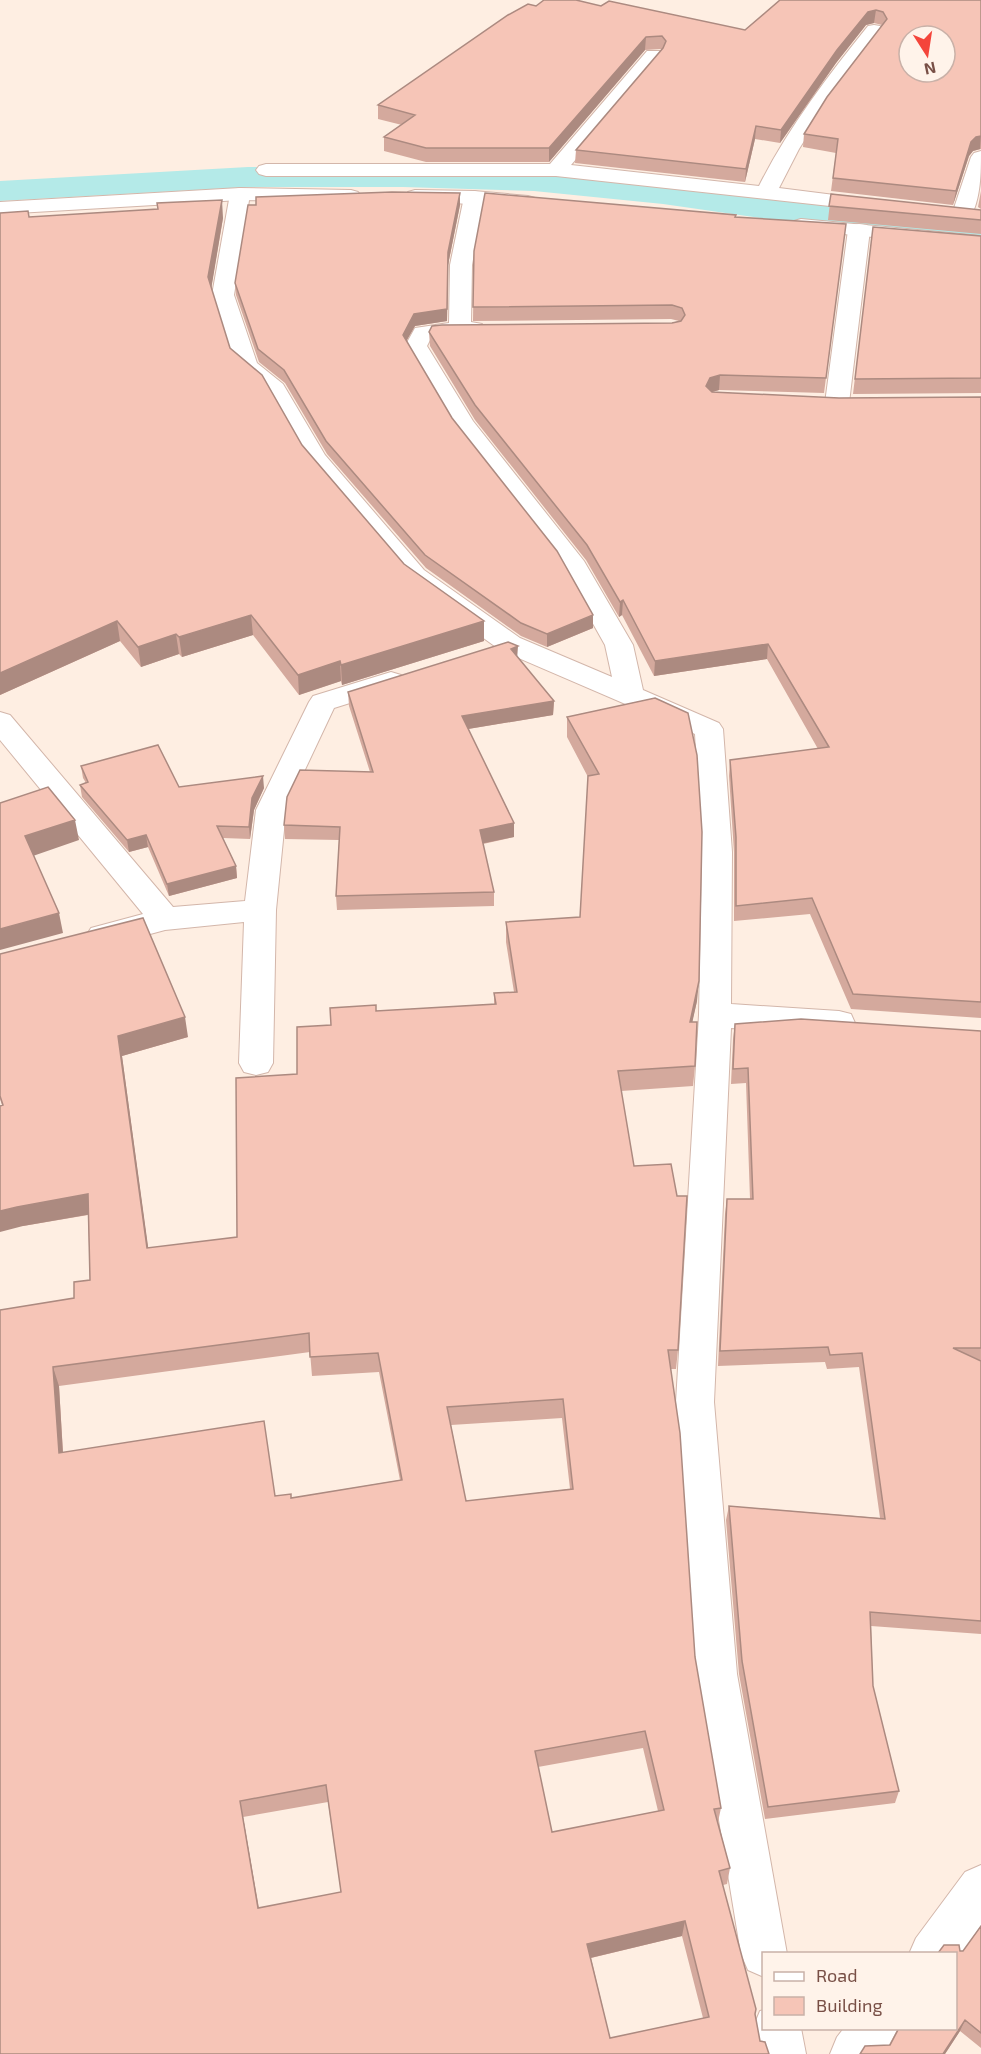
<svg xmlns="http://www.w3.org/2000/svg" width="981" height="2054" font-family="'Exo 2',sans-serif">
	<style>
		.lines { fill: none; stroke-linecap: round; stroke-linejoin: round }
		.canal { fill: #b4eae8; fill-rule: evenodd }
		.minor-casing { stroke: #d3b6aa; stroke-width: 2 }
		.tertiary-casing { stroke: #d3b6aa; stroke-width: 2 }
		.minor { fill: #fff; fill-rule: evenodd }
		.tertiary { fill: #fff; fill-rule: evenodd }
		.wall { fill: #d4a99d; fill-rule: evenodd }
		.shaded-wall { fill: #ac8a80 }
		.building { fill: #f6c5b7; stroke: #ac8a80; stroke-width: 1.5; fill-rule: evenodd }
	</style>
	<rect width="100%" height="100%" fill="#feeee2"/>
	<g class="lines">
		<path class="canal" d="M248 167H403L534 171 663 184 775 198 913 207 981 216V238L913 229 775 220 663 204 534 191 403 187H248L0 201V181Z"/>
		<g class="minor-casing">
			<path id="minor" d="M874 25 880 26 883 30 824 109 799 149 779 188 882 201 885 205 882 209 875 211 556 176H266L259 174 256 170 259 166 266 164H550L647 51H661L663 55 661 59 571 165 759 186C788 128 827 77 868 26Z
				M981 151C981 173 981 199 970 218L963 220 956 218 952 214 971 157 974 153Z
				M240 188 247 190 250 194 234 295 257 363 283 384 325 455 424 570 520 638 612 677 605 645 559 563 454 429 405 346 415 328 449 323 450 265 464 197 467 193 474 191 481 193 484 197 472 265 471 322 482 324 485 329 482 334 431 338 427 346 473 421 584 561 633 645 643 690 719 723 723 729 732 852 731 1004 839 1011 851 1014 855 1023 851 1032 839 1035 731 1028 714 1402 737 1674 787 1954H764V1977L748 1970 741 1954 695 1674 676 1402 699 1015 702 852 695 734 500 650 406 582 305 463 265 393 234 366 212 295 230 194 233 190Z
				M859 224 867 225 870 230 849 403 845 408 837 410 829 408 825 403 848 230 851 225Z
				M391 672 401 675 405 681 401 687 334 708 286 810 276 910 273 1063 268 1072 256 1075 244 1072 239 1063 244 922 165 930 102 947 91 944 86 936 91 928 143 914 0 740V712L10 715 173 907 245 901 256 810 309 702 313 696Z
				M981 1865V1926L956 1961V1954H909L916 1938 965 1872Z
				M764 2010V2028H801L806 2054H758L753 2028 760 2011Z
				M844 2028H898L884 2054H830L837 2037Z"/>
		</g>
		<g class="tertiary-casing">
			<path id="tertiary" d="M240 188 351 190 358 192 361 196 358 200 351 202 240 200 0 214V202Z
				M415 190 474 191 528 196 535 198 538 202 535 206 528 208 408 200 405 196 408 192Z
				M801 219 981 236V248L794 229 790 225 794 221Z"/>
		</g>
		<use href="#minor" class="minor"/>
		<use href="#tertiary" class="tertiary"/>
	</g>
	<path class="wall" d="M780 0H981V149L973 151 969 156 953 205 831 191 836 153 803 147 804 134 882 25 874 23 866 25 836 63 780 143 755 139 745 182 575 163 576 150 662 50 661 49 645 50 549 162H426L384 151V137L402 125 378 119V105L536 6H601L745 30Z
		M981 191V209L978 207Z
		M460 193V205L448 265 447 321 415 326 406 341 452 418 593 628 547 647 521 636 426 568 327 454 285 383 259 362 236 295 235 283Z
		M831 194 981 210V234L828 220Z
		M0 213 29 217 223 218 211 288 230 348 302 445 404 564 484 641 342 685 341 681 299 695 253 635 182 657 179 654 141 667 120 641 0 695Z
		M736 217 846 224 824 393 719 390 712 392 839 398 981 397V1018L851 1009 810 914 734 921V852L729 776 730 760 818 749 767 659 654 676 622 615 619 617 586 560 475 420 430 346 429 332 672 323 679 321 671 319 473 321 474 251Z
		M873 227 981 236V393L853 394Z
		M517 657 554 701 553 715 468 729 514 823V837L483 844 494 892V906L337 910 336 896 339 840 285 839 284 825 370 772 349 706 348 692Z
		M655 698 697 1001 692 1022 695 1066 693 1086 621 1091 634 1166 678 1350 676 1369H670L695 1657 721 1808 718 1822 730 1868 727 1884 723 1885 755 2015 760 2041 0 2054V1310L74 1298 90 1280 88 1215 23 1226 2 1105 0 1099V954L188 1037 122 1056 148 1248 237 1237 297 1074 331 1025 376 1011 494 1004V993L514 992 506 942V922L580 917 588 777 567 737V717ZM310 1352 312 1376 379 1372 400 1480 291 1498 275 1496 63 1452 59 1386ZM562 1418 570 1489 466 1501 451 1425ZM643 1748 658 1811 552 1832 538 1767ZM328 1802 341 1892 259 1908 243 1817ZM682 1936 703 2018 610 2038 591 1958Z
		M81 766 179 787 264 788 254 810 250 839 223 838 236 866 237 878 169 896 148 847 129 852 82 797 80 785 86 783 83 778Z
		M735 1024 981 1031V1634L871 1626 873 1686 899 1791 895 1803 765 1819 739 1674 726 1520 729 1506 880 1518 859 1367 827 1369 825 1362 718 1366 725 1214 727 1199H750L746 1083 731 1084 733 1039Z
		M981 1926V2048L960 2031 945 2054H860L890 2045 960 1951H963Z"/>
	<path class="shaded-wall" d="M876 10 874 23 866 25 836 63 780 143 781 130 837 50 868 12Z
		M646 37 645 50 549 162V148Z
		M756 126 755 139 745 182 746 169Z
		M981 136 980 149 973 151 969 156 953 205 956 191 971 142 976 137Z
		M460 193V205L448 265 447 321 415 326 403 347V335L448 252Z
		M222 200 223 218 210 296 208 277Z
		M720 375 719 390 709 393 706 386 710 378Z
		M623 600 622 615 619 617 620 602Z
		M251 615 253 635 182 657 179 637Z
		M593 615V628L547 647V634Z
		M117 621 120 641 0 695V673Z
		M484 621V641L342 685 341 665Z
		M176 634 179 654 141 667 138 647Z
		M768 644 767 659 654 676 655 661Z
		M518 646 517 660 511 649Z
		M340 661 341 681 299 695 298 675Z
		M554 701 553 715 462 730V716Z
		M263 776 264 788 254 810 250 839 249 827 252 798Z
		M75 820 79 840 30 857 25 836Z
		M514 823V837L480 844V830Z
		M146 835 148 847 129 852 127 840Z
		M236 866 237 878 169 896 167 884Z
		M59 913 63 933 0 950V929Z
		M699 981 697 1001 688 1042 690 1022Z
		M185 1017 188 1037 122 1056 151 1268 147 1248 118 1036Z
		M88 1194 92 1214 23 1226 0 1232V1211L17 1207Z
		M53 1367 59 1386 64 1472 59 1453Z
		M240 1801 243 1817 261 1923 258 1908Z
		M685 1921 682 1936 586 1959 587 1944Z
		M965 2020 960 2031 945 2054H943Z"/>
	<path class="building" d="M544 0H576L601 6 609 1 745 30 780 0H981V136L976 137 971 142 956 191 833 178 838 139 804 134 827 97 887 19 883 12 876 10 868 12 837 50 781 130 756 126 746 169 576 150 663 48 666 41 662 36 646 37 549 148H426L384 137 415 115 378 105 508 15 528 4 536 6ZM909 36H945V72H909Z
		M392 192 460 193 448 252 447 309 414 314 403 335 452 418 557 551 593 615 547 634 521 623 425 555 326 441 284 370 258 349 235 283 248 205H256V197Z
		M485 193 736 215 735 217 846 224 826 378 720 375 710 378 706 386 712 392 839 398 981 397V1002L853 994 812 898 736 906V837L730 760 829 747 768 644 655 661 623 600 620 602 587 545 475 405 429 332 432 326 442 325 672 323 681 321 685 315 682 308 672 305 473 307 474 251Z
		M831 194 981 210V220L829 206Z
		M222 200 208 277 230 348 262 375 302 445 404 564 484 621 341 665 340 661 298 675 251 615 179 637 176 634 138 647 117 621 0 673V213L28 211 29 217 158 209 157 203Z
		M873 227 981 236V378L855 379Z
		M508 642 518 646 511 649 554 701 462 716 514 823 480 830 494 892 336 896 340 827 284 825 287 797 300 770 373 772 348 692Z
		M655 698 688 713 697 755 702 832 699 981 690 1022H697L695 1066 618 1071 634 1166 671 1164 677 1196H687L678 1350H668L680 1433 695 1657 721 1808 714 1809 730 1868 719 1871 756 2009 755 2014 760 2041 765 2042 769 2054H0V1310L74 1298V1282L90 1280 88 1194 17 1207 0 1211V1106L3 1105 0 1096V954L143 918 185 1017 118 1036 147 1248 237 1237 236 1078 297 1074V1027L331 1025 330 1008 376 1005V1011L496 1004 494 993 517 992 506 922 580 917 588 776 599 774 567 717ZM309 1333 310 1357 378 1353 402 1480 291 1498V1494L275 1496 264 1421 59 1453 53 1367ZM563 1399 573 1489 466 1501 447 1407ZM645 1731 664 1810 552 1832 535 1751ZM326 1785 341 1892 258 1908 240 1801ZM685 1921 709 2017 610 2038 587 1944Z
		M158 745 179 787 263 776 252 798 249 827 217 826 236 866 167 884 146 835 127 840 80 785 88 782 81 766Z
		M48 787 75 820 25 836 59 913 0 929V803Z
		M801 1019 981 1031V1348H953L981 1361V1621L870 1612 873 1686 899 1791 768 1807 742 1661 729 1506 885 1519 862 1353 830 1355 828 1347 720 1351 727 1199H753L748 1068 733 1069 735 1024Z
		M981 1926V2033L965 2020 943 2054H860L865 2046 890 2045 899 2028H956V1953H938L944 1945H959L960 1951H963Z"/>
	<rect x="762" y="1952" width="195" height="78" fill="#fff3ea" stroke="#c9b1a8" stroke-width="1.5"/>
	<rect x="774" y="1972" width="30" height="9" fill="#ffffff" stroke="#c9b1a8" stroke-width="1.5"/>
	<text x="816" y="1982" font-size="18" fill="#784f46">Road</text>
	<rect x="774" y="1997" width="30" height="18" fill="#f6c5b7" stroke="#c9b1a8" stroke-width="1.5"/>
	<text x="816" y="2012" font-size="18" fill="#784f46">Building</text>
	<g transform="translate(927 54) rotate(168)"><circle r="28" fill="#fff3ea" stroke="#c9b1a8" stroke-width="1.5"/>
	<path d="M0-4.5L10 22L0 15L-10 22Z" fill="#f4453b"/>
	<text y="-9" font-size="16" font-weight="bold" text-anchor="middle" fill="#784f46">N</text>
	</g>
</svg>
